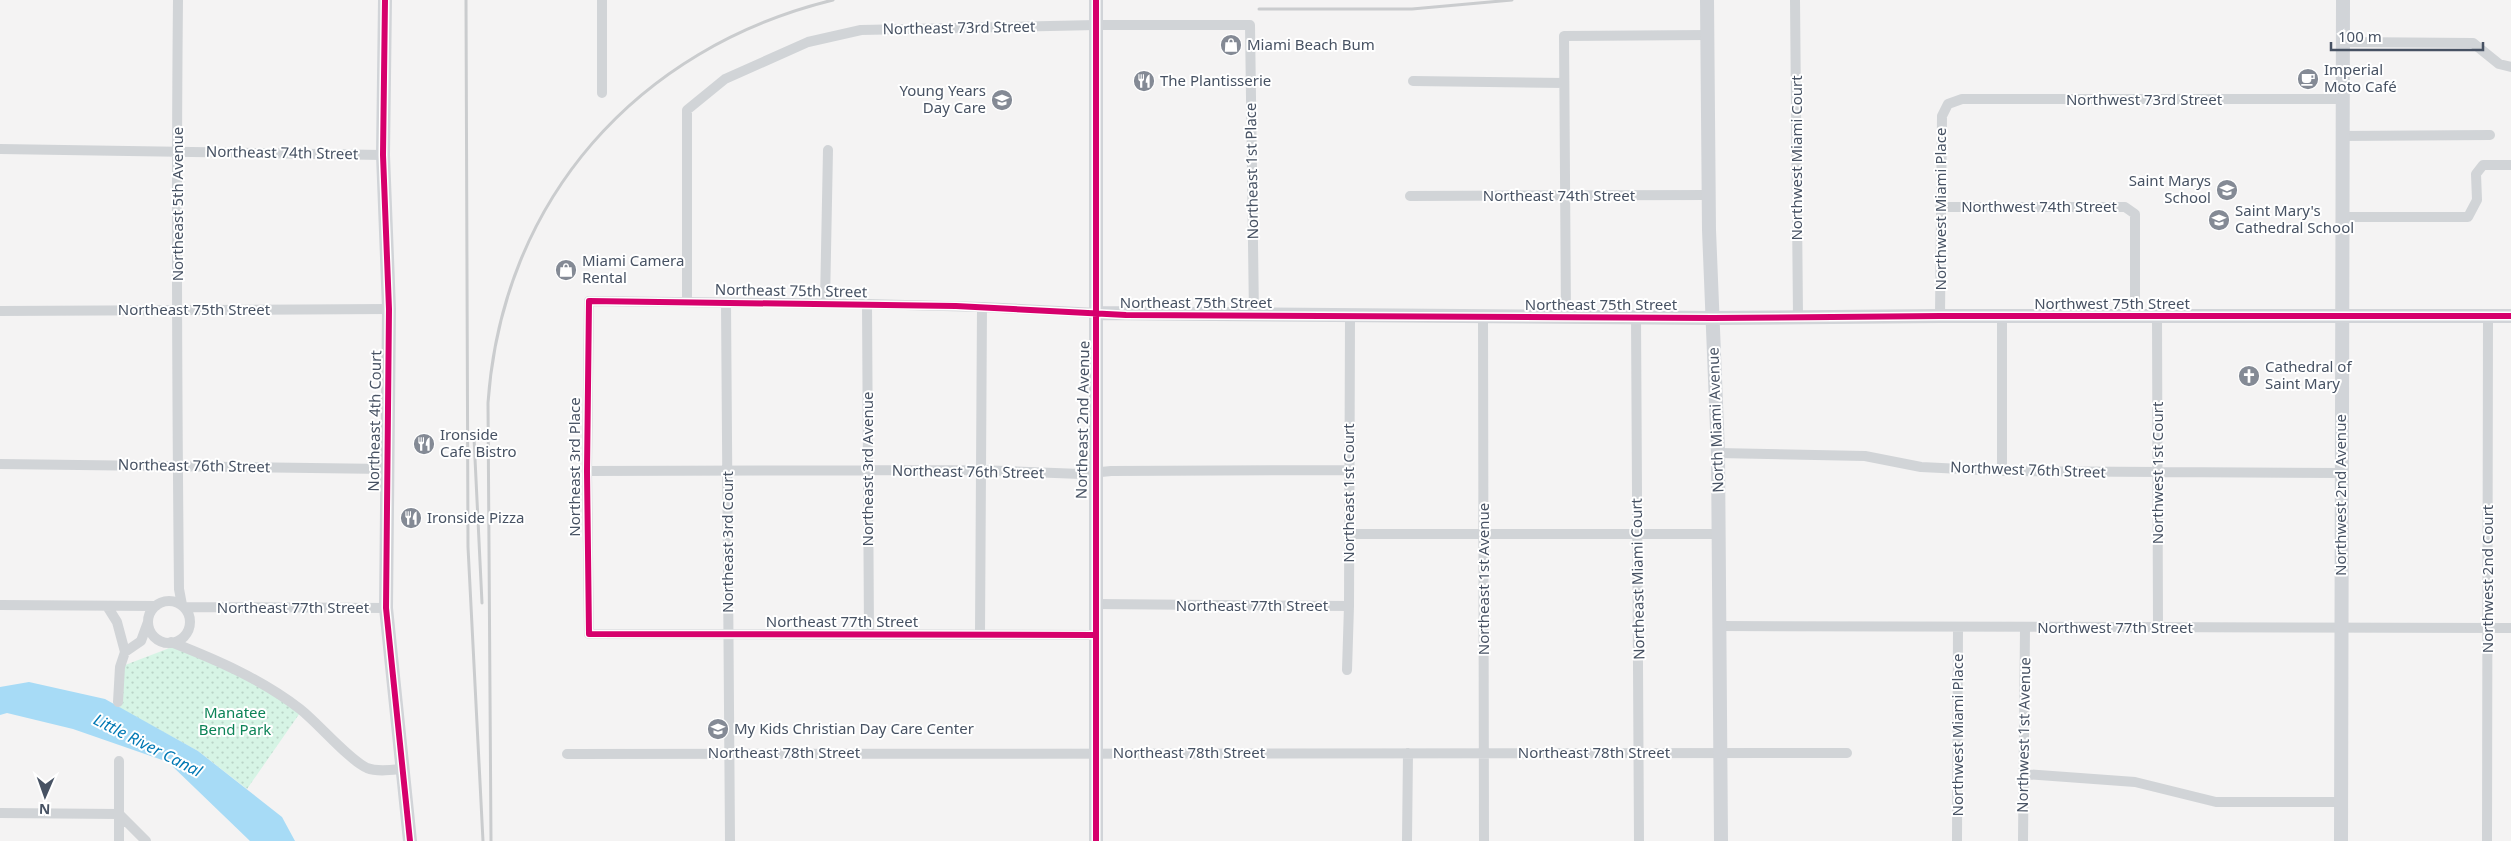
<svg xmlns="http://www.w3.org/2000/svg" width="2511" height="841" font-family="'Noto Sans',sans-serif">
	<style>
		.green { fill: url(#green-dots) }
		.water { fill: #a7dbf6 }
		.lines { fill: none; stroke-linecap: round; stroke-linejoin: round }
		.street { stroke: #d1d4d7; stroke-width: 10 }
		.secondary { stroke: #d1d4d8; stroke-width: 14 }
		.rail { stroke: #caccce; stroke-width: 3 }
		.cycleway-casing { stroke: #fff; stroke-width: 9 }
		.cycleway { stroke: #d6006c; stroke-width: 6 }
		.labels { text-anchor: middle; stroke-width: 4; stroke-linejoin: round; paint-order: stroke }
		.street-label { font-size: 15px; fill: #475263; stroke: #fff }
		.poi-label { font-size: 15px; fill: #475263; stroke: #fff; text-anchor: start }
		.park-label { font-size: 15px; fill: #0c8357; stroke: #fff }
		.water-label { font-size: 16px; font-style: italic; fill: #0178b4; stroke: #fff }
	</style>
	<defs>
		<pattern id="green-dots" width="8" height="8" patternUnits="userSpaceOnUse" patternTransform="scale(1.25)"><rect width="8" height="8" fill="#d6f4e5"/><path d="M2 2h.1M6 6h.1" fill="none" stroke="#b9d3c7" stroke-width="1.8" stroke-linecap="round"/></pattern>
	</defs>
	<rect width="100%" height="100%" fill="#f4f3f3"/>
	<path class="green" d="M180 644 302 710 247 789 198 751 120 708V667Z"/>
	<path class="water" d="M29 682 105 699 198 751 282 817 295 841H250L168 762 73 729 7 713 0 715V687Z"/>
	<g class="lines">
		<path class="street" d="M178 0C176 196 177 393 179 589L182 605
			M1795 0 1798 317
			M2343 42 2473 43 2499 64 2511 67
			M1413 81 1564 83
			M602 93V0
			M2341 136 2490 135
			M0 149 383 155
			M1410 196 1708 195
			M1940 207H2125L2135 214V316
			M2341 217H2468L2477 200 2476 174 2483 165H2511
			M687 302V110L725 79 808 42 861 30 1096 25H1250L1254 316
			M726 303 730 841
			M825 303 828 150
			M867 304 869 634
			M0 311 389 309
			M1940 316 1942 116 1948 104 1962 99H2341
			M2002 316V471
			M1483 317 1484 841
			M1566 317 1564 36 1707 35
			M1636 317 1639 841
			M2157 317 2158 629
			M1718 453 1865 456 1921 467 2002 471 2340 473
			M0 464 387 469
			M587 471 981 470 1081 474 1111 471 1348 470
			M1348 534H1719
			M148 622a21 21 0 1 1 42 0a21 21 0 1 1-42 0Z
			M1095 604 1349 606
			M0 605 156 606
			M107 606 117 622 125 652
			M184 607 386 608
			M1719 626 2511 628
			M980 634 982 307
			M1095 635 589 634 587 471 589 301 867 304 982 307 1097 313
			M171 642C217 660 261 679 300 709 319 724 349 760 367 768 377 772 391 770 401 769
			M1347 670 1349 606 1350 317
			M118 702 120 667 125 652 141 641 148 622
			M567 754 1847 753
			M119 761V841
			M2024 774 2135 782 2216 802H2340
			M0 813 119 814 146 841
			M1407 841 1408 753
			M1957 841 1958 628
			M2023 841 2025 628
			M2487 841 2488 316"/>
		<path class="secondary" d="M385 0 383 155 389 309 386 608 410 841
			M1096 0V841
			M1707 0 1709 230 1718 453 1721 841
			M1097 313 1713 318 1940 316H2511
			M2341 841 2343 0"/>
		<path class="rail" d="M466 0 468 547 483 841
			M1259 9H1412L1512 0
			M474 438 482 603
			M491 841 488 403C502 200 637 48 833 0"/>
		<g class="cycleway-casing">
			<path id="cycleway" d="M385 0 383 155 389 309 386 608 410 841
				M1096 0V841
				M1095 635 589 634 587 471 589 301 956 306 1126 315 1713 318 1940 316H2511"/>
		</g>
		<use href="#cycleway" class="cycleway"/>
	</g>
	<defs>
		<g id="shop-disc" transform="scale(1.125)"><circle r="9.5" fill="#848a95" stroke="#fff"/><path d="M-5-2.5h2.3a2.7 3.5 0 0 1 5.4 0H5L5.5 6h-11ZM-1.5-2.5h3a1.5 2.3 0 0 0-3 0Z" fill="#fff"/></g>
		<g id="cafe-disc" transform="scale(1.125)"><circle r="9.5" fill="#848a95" stroke="#fff"/><path d="M-5.5-4.5H6V0H3Q3 3.5 0 3.5H-2.5Q-5.5 3.5-5.5 0ZM3-3.2v2h1.7v-2ZM-6 4.5H4V6H-6Z" fill="#fff"/></g>
		<g id="restaurant-disc" transform="scale(1.125)"><circle r="9.5" fill="#848a95" stroke="#fff"/><path d="M-5-6h1v4h1v-4h1v4h1v-4h1v5L-1.5 .5V6h-2V.5L-5-1ZM5-6V6H3V1.5H1.5Q1.5-4 5-6Z" fill="#fff"/></g>
		<g id="school-disc" transform="scale(1.125)"><circle r="9.5" fill="#848a95" stroke="#fff"/><path d="M0-5L7-2L0 1L-7-2ZM-4 1L0 2.5L4 1V4Q0 6-4 4Z" fill="#fff"/></g>
		<g id="church-disc" transform="scale(1.125)"><circle r="9.5" fill="#848a95" stroke="#fff"/><path d="M-1.2-6h2.4v3.5h3.3v2.4h-3.3V6h-2.4V-.1h-3.3v-2.4h3.3Z" fill="#fff"/></g>
	</defs>
	<g fill-rule="evenodd">
		<use href="#shop-disc" x="1231" y="45"/>
		<use href="#cafe-disc" x="2308" y="79"/>
		<use href="#restaurant-disc" x="1144" y="81"/>
		<use href="#school-disc" x="1002" y="100"/>
		<use href="#school-disc" x="2227" y="190"/>
		<use href="#school-disc" x="2219" y="220"/>
		<use href="#shop-disc" x="566" y="270"/>
		<use href="#church-disc" x="2249" y="376"/>
		<use href="#restaurant-disc" x="424" y="444"/>
		<use href="#restaurant-disc" x="411" y="518"/>
		<use href="#school-disc" x="718" y="729"/>
	</g>
	<g class="labels">
		<g class="street-label">
			<text transform="translate(959 28) rotate(-1)" y="5">Northeast 73rd Street</text>
			<text x="2144" y="105">Northwest 73rd Street</text>
			<text transform="translate(282 153) rotate(1)" y="5">Northeast 74th Street</text>
			<text transform="translate(1797 158) rotate(-90)" y="5">Northwest Miami Court</text>
			<text transform="translate(1252 171) rotate(-91)" y="5">Northeast 1st Place</text>
			<text x="1559" y="201">Northeast 74th Street</text>
			<text transform="translate(178 204) rotate(-90)" y="5">Northeast 5th Avenue</text>
			<text x="2039" y="212">Northwest 74th Street</text>
			<text transform="translate(1941 209) rotate(-90)" y="5">Northwest Miami Place</text>
			<text transform="translate(791 291) rotate(1)" y="5">Northeast 75th Street</text>
			<text x="1196" y="308">Northeast 75th Street</text>
			<text x="2112" y="309">Northwest 75th Street</text>
			<text x="1601" y="310">Northeast 75th Street</text>
			<text x="194" y="315">Northeast 75th Street</text>
			<text transform="translate(1083 420) rotate(-89)" y="5">Northeast 2nd Avenue</text>
			<text transform="translate(1716 420) rotate(-92)" y="5">North Miami Avenue</text>
			<text transform="translate(375 421) rotate(-89)" y="5">Northeast 4th Court</text>
			<text transform="translate(194 466) rotate(1)" y="5">Northeast 76th Street</text>
			<text transform="translate(575 467) rotate(-90)" y="5">Northeast 3rd Place</text>
			<text transform="translate(868 469) rotate(-90)" y="5">Northeast 3rd Avenue</text>
			<text transform="translate(2028 470) rotate(2)" y="5">Northwest 76th Street</text>
			<text transform="translate(968 472) rotate(1)" y="5">Northeast 76th Street</text>
			<text transform="translate(2158 473) rotate(-90)" y="5">Northwest 1st Court</text>
			<text transform="translate(1349 493) rotate(-90)" y="5">Northeast 1st Court</text>
			<text transform="translate(2341 495) rotate(-90)" y="5">Northwest 2nd Avenue</text>
			<text transform="translate(728 542) rotate(-90)" y="5">Northeast 3rd Court</text>
			<text transform="translate(1484 579) rotate(-90)" y="5">Northeast 1st Avenue</text>
			<text transform="translate(1638 579) rotate(-91)" y="5">Northeast Miami Court</text>
			<text transform="translate(2488 579) rotate(-90)" y="5">Northwest 2nd Court</text>
			<text x="1252" y="611">Northeast 77th Street</text>
			<text x="293" y="613">Northeast 77th Street</text>
			<text x="842" y="627">Northeast 77th Street</text>
			<text x="2115" y="633">Northwest 77th Street</text>
			<text transform="translate(1958 735) rotate(-90)" y="5">Northwest Miami Place</text>
			<text transform="translate(2024 735) rotate(-89)" y="5">Northwest 1st Avenue</text>
			<text x="784" y="758">Northeast 78th Street</text>
			<text x="1189" y="758">Northeast 78th Street</text>
			<text x="1594" y="758">Northeast 78th Street</text>
		</g>
		<g class="poi-label">
			<text x="1247" y="50">Miami Beach Bum</text>
			<text x="2324" y="75">Imperial<tspan x="2324" dy="17">Moto Café</tspan></text>
			<text x="1160" y="86">The Plantisserie</text>
			<text x="986" y="96" text-anchor="end">Young Years<tspan x="986" dy="17">Day Care</tspan></text>
			<text x="2211" y="186" text-anchor="end">Saint Marys<tspan x="2211" dy="17">School</tspan></text>
			<text x="2235" y="216">Saint Mary's<tspan x="2235" dy="17">Cathedral School</tspan></text>
			<text x="582" y="266">Miami Camera<tspan x="582" dy="17">Rental</tspan></text>
			<text x="2265" y="372">Cathedral of<tspan x="2265" dy="17">Saint Mary</tspan></text>
			<text x="440" y="440">Ironside<tspan x="440" dy="17">Cafe Bistro</tspan></text>
			<text x="427" y="523">Ironside Pizza</text>
			<text x="734" y="734">My Kids Christian Day Care Center</text>
		</g>
		<g class="park-label">
			<text x="235" y="718">Manatee<tspan x="235" dy="17">Bend Park</tspan></text>
		</g>
		<g class="water-label">
			<text transform="translate(148 745) rotate(27)" y="6">Little River Canal</text>
		</g>
	</g>
	<g transform="translate(45 796) rotate(182)" stroke="#ffffff" stroke-width="4" paint-order="stroke">
	<path d="M0-4L9 19L0 12L-9 19Z" fill="#475263"/>
	<text y="-8" font-size="14" font-weight="bold" text-anchor="middle" fill="#475263">N</text>
	</g>
	<path d="M2331 42v8h152v-8" fill="none" stroke="#475263" stroke-width="2.5"/>
	<text x="2338" y="42" font-size="15" fill="#475263" stroke="#ffffff" stroke-width="4" paint-order="stroke">100 m</text>
</svg>
